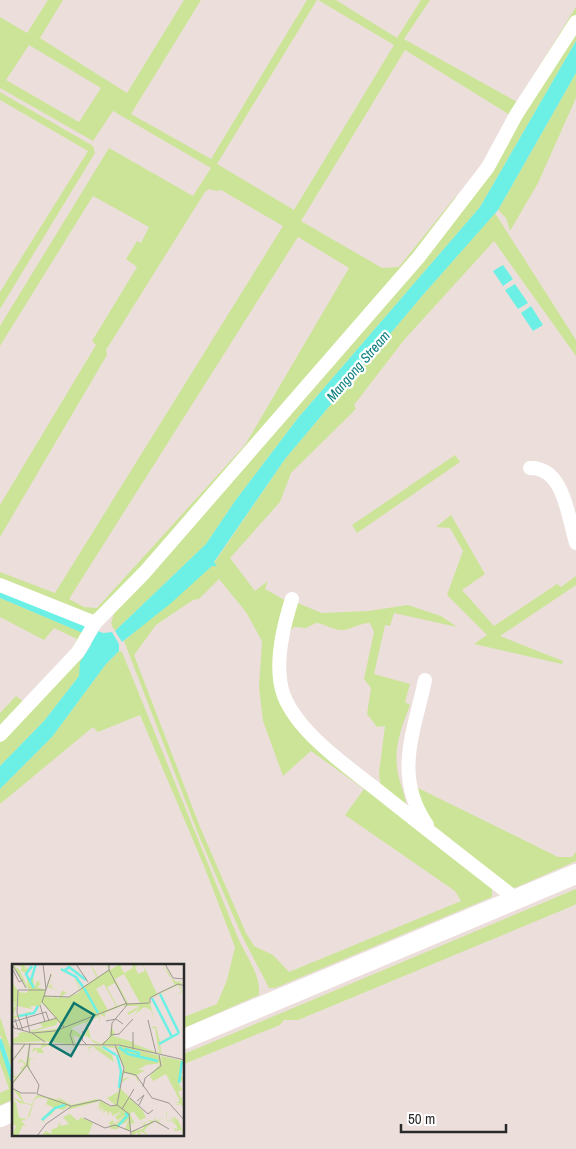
<svg xmlns="http://www.w3.org/2000/svg" width="576" height="1149" font-family="'Archivo Narrow',sans-serif">
	<style>
		.green { fill: #cce497; fill-rule: evenodd }
		.water { fill: #6cf0e5 }
		.lines { fill: none; stroke-linecap: round; stroke-linejoin: round }
		.stream { stroke: #6cf0e5; stroke-width: 4.5 }
		.minor { stroke: #fff; stroke-width: 14 }
		.secondary { stroke: #fff; stroke-width: 20 }
		.labels { text-anchor: middle; stroke-width: 4.5; stroke-linejoin: round; paint-order: stroke }
		.water-label { font-size: 14px; font-style: italic; fill: #0c807f; stroke: #fff }
		.inset-river { fill: none; stroke: #6cf0e5; stroke-width: 2.5 }
		.inset-road { fill: none; stroke: #9e9794; stroke-width: 1 }
		.view { fill: #0f766e; fill-opacity: 0.15; stroke: #0f766e; stroke-width: 2.5 }
		.inset-edge { fill: none; stroke: #2a2a2a; stroke-width: 2.5 }
	</style>
	<rect width="100%" height="100%" fill="#ecdfdb"/>
	<path class="green" d="M48 0H63L40 38 127 93 184 0H201L131 114 211 159 307 0H317L217 164 294 210 394 45 318 0H336L397 38 421 0H430L404 39 517 102 576 7V16L510 115 405 50 301 221 382 268 399 267 456 196H462L161 550 97 614H89L0 579V572L55 593 283 226 221 190 217 191 209 189 205 192 106 350 107 355 0 537V505L96 345 92 341 137 267 126 259 137 241 141 243 149 227 93 196 0 346V326L109 148 193 196 211 168 113 111 93 141 0 88V17L27 33ZM29 45 101 88 79 122 6 80ZM298 237 349 268 245 445 97 608 84 607 69 599Z
		M576 26V41L480 207 298 418 235 501 206 544 115 631 111 624 114 613 420 259Z
		M576 73V98L538 183 510 231 506 218 498 210Z
		M0 92 93 146 95 153 0 309V292L88 151 0 100Z
		M495 213 576 340V356L494 241 404 340 354 405 356 409 291 473 280 502 230 558 255 591 268 581 265 589 288 602 273 679 279 701 484 880 492 889V897L275 988H269L242 936 199 836 124 641 212 566H217L214 563 285 459 422 296ZM219 579 246 612 262 641 259 687 263 721 283 776 311 751 364 789 345 815 455 891 461 901 289 972 273 955 254 946 246 933 200 827 134 655 156 625 193 600 199 599Z
		M455 455 460 462 357 533 352 525Z
		M451 515 485 574 462 590 494 626 557 584 561 587 576 576V585L500 636 563 661 562 664 474 644 487 635 447 595 463 551 450 528 436 527Z
		M0 598 86 634 71 652 77 639 54 628 44 640 0 617Z
		M295 602 322 613 368 611 408 605 441 616 457 627 394 613 390 626 385 625 374 674 410 684 405 702 410 705C401 728 393 749 398 774 400 784 405 794 406 804L404 805 381 789 379 773 385 726 377 727 367 714 371 688 364 679 374 632 370 623C359 623 353 629 343 630 334 631 326 624 316 623L306 628 294 627 290 631Z
		M91 642 82 657 79 676 44 721 0 766V737Z
		M119 651 122 652 238 938C246 956 261 975 259 995L184 1028V1017L217 1004 227 980 235 947 204 866 140 715 98 732 93 727 0 804V789L52 737 106 664Z
		M16 696 25 703 0 730V713Z
		M416 787 558 857H572L576 852V861L510 890 429 826Z
		M576 889V904L570 907 298 1020H284L280 1025 184 1064V1054Z
		M0 1017 14 1059V1075L0 1034Z
		M0 1047 14 1087V1099L0 1105V1093L9 1089 0 1063Z"/>
	<path class="water" d="M576 41V73L498 210 422 296 285 459 214 562 217 566H212L170 604 122 642 115 631 206 544 235 501 298 418 480 207Z
		M503 265 513 279 503 286 493 271Z
		M515 284 528 303 518 309 505 290Z
		M531 306 543 325 533 331 521 313Z
		M0 592 90 627 85 634 0 598Z
		M93 629 103 633 112 632 119 644V651L106 664 52 737 0 789V766L44 721 79 676 80 662 91 645Z"/>
	<g class="lines">
		<path class="stream" d="M0 1041 14 1084"/>
		<path class="minor" d="M530 468C564 467 568 517 576 543
			M0 585 95 623
			M292 599C283 627 273 667 284 696 300 736 353 770 386 797 429 831 472 865 515 898
			M425 680C414 733 393 776 427 825
			M0 735 78 652 95 623 145 572 418 258 488 167 516 115 576 22"/>
		<path class="secondary" d="M184 1039 576 874
			M0 1117 14 1111"/>
	</g>
	<g class="labels">
		<g class="water-label">
			<text transform="translate(358 366) rotate(-49)" y="5">Mangong Stream</text>
		</g>
	</g>
	<g transform="translate(12 964)">
		<rect width="172" height="172" fill="#ecdfdb"/>
		<path d="M3 0V3L7 5 16 24 14 9 9 7 10 3 6 2 12 0 14 6 15 1 16 7 21 0 14 10 19 17 21 5 26 0 21 6 22 24 25 17H29L26 18 29 20 25 23 34 26 33 19 34 24 39 10 41 13 39 12 36 23 41 19 39 23 46 26 35 23 33 31 41 34 43 30V33L47 34 50 27 55 28 49 33 54 34 66 29 71 23 64 17 68 23 64 28 67 23 64 18 63 13 48 6 56 4V0L57 3 62 1 58 4 59 5 63 6 66 8 75 16 57 3 53 6 64 13 71 23 85 13 82 9 79 0 86 13 92 9 83 0 92 9 97 5 95 2 97 0 98 6 108 0 110 5 119 0 110 5 112 9 121 4 120 0H128L123 3 126 10 133 7 131 0 145 30 163 21 150 0 158 10 156 0 159 14 165 18 172 16 167 18 172 20 168 21 172 31 170 28 163 31 170 27 166 21 137 35 148 78 159 72 152 56 160 72 172 66 148 80 150 91 172 96 149 91 146 77 148 89 147 90 108 81 82 82 75 80 89 81 81 78 79 75 89 80 97 74 99 62 103 70 101 72 121 78 122 73V80L147 89 143 64H138L144 62 139 46 132 43 122 51 128 43 117 51 115 49 128 42H109L93 49V53L87 50 88 54V60L87 52 75 58 79 75 71 70 75 69 72 67 75 66 74 58 59 64 71 72 68 74 61 71 64 81 72 82 31 77 0 79V75L7 72 6 69 0 71 11 68 19 69 18 67 31 63 28 59 18 62 44 54 30 39 22 49 15 48 0 56V43L5 42 0 40 5 39 0 38V18L7 28 14 29 18 25 15 24 0 1ZM112 10 128 39 127 40 116 39 103 15ZM103 19 114 39 105 42 95 23ZM92 20 104 42 96 46 84 25ZM5 42 20 45 18 42H25L21 48 1 52ZM46 57 50 64 19 68 44 61ZM32 79 68 83 102 82 104 84V82H112L148 92 151 103 149 92 172 97 169 104 172 112 171 108 168 111 172 114V122L170 116 167 120 170 125 172 123 170 126 172 132 170 126 166 128 169 134 172 133 170 135 172 146 169 140 165 141H163L169 139H162L168 137 154 110 141 117 138 112 149 99 134 101 126 106H133L125 111 127 119 123 112 112 109 110 117H111V115L116 113H117L111 118 108 117 107 123 131 147 134 154 128 156 131 160 135 157 132 162 139 158 136 156 144 157 143 156 144 152V157L148 155 155 156 154 148 146 147 155 148V156L160 157 158 153 163 158 160 152 166 157 161 152 166 156 170 165 172 166 171 172 170 166 163 167 162 164 166 165 163 159 162 162V158L149 155 146 157 153 163 143 157 131 166 135 163 132 167 137 172 128 167 129 172H126V168L120 172 119 167 113 165 117 155 112 160 109 159 106 165H99L97 159 99 162 97 158 102 156 101 161 106 156 103 161 114 150 106 156 103 153 110 147 100 152 99 147 93 153 96 149 94 146 91 150 92 144 89 148 91 142 87 147 88 139 84 146 88 137 55 146 58 141 51 146 44 144 39 151 30 155 34 159 29 156 30 154 42 144 34 140 33 143 36 135 27 133 22 136 18 151 15 155 9 157 15 163 11 161 6 172H0L4 162 0 159V135L4 139 7 154 15 155 20 141 8 139 0 133 11 138 0 124 8 129 12 139 20 140 22 135 24 133 25 131 48 136 46 133 59 141 84 135 88 136 99 143 103 141 95 134 106 128 109 109 105 91 110 108 113 105 103 84 91 83 98 86 102 91 97 86 87 83 100 91 102 98 81 83 77 84 78 92 76 83H63L39 80H38L40 84 39 86V82H35L29 84 32 89H25V85L19 89 22 84H29V80H19L22 83 18 81 17 94 25 95H18L17 108 15 102 0 121 3 114 0 111 4 108 1 111 4 113 10 106 7 103 10 104 13 100 9 97 6 100 8 95 14 99 17 80 13 81 0 99 12 80H0ZM121 147 132 162 131 165 119 167V159L123 160 118 150ZM58 150 66 157 69 153 81 159 76 172H29L34 167 40 170 39 166 46 163 47 158 49 162 57 160 51 153Z" fill="#cce497" fill-rule="evenodd"/>
		<path class="inset-river" d="M20 2 14 10 22 24M49 5 64 13 71 23M52 7 57 3 74 16M19 16 24 0M72 24 86 49M148 30 167 69M140 34 160 73M7 52 22 49 26 42M147 80 167 69M91 83 104 91M107 83 116 90 146 97M113 85 127 89 126 92M105 91 109 107 107 124M167 119 170 97M30 156 43 144 53 141M106 162 116 151 113 149"/>
		<path class="inset-road" d="M0 0 14 24M31 0 34 25M64 0 76 18M153 0 161 14 173 15M1 6 7 18 11 16M39 10 30 38 52 63M32 32 57 33 97 6V0M138 39V34L149 28 166 20 173 22M115 40 137 39M28 41 33 58M14 51 18 69M3 55 6 65 45 54M136 56 144 89M94 57 104 55 111 60M0 58 34 48 37 57M0 59 2 64 20 69 33 78M60 66 58 71 62 82M11 67 5 49 6 26H34M71 67 70 76 75 81M121 68V85M20 69 43 67 115 39M99 71 107 70 121 55M0 80 107 81 173 96M90 81 99 72 100 59 115 41 97 6M103 81 112 104 105 141 117 150 119 172M0 97 13 80M15 101 27 121 25 130 59 142M112 108 124 111 140 134 157 139 173 157M0 120 15 101 18 79M131 123 133 114 149 102 147 91M0 124 9 129H24M118 134 136 150 141 146M125 137 132 131 127 141M110 145 122 125M72 154 93 164 103 161 118 167M119 168 143 157 157 165M25 172 34 160 60 142 88 136 99 142 105 141"/>
		<path class="view" d="M62 39 82 51 59 92 38 80Z"/>
		<rect width="172" height="172" class="inset-edge"/>
	</g>
	<path d="M401 1124v8h105v-8" fill="none" stroke="#2a2a2a" stroke-width="2.5"/>
	<text x="408" y="1124" font-size="15" fill="#2a2a2a" stroke="#ffffff" stroke-width="4" paint-order="stroke">50 m</text>
</svg>
